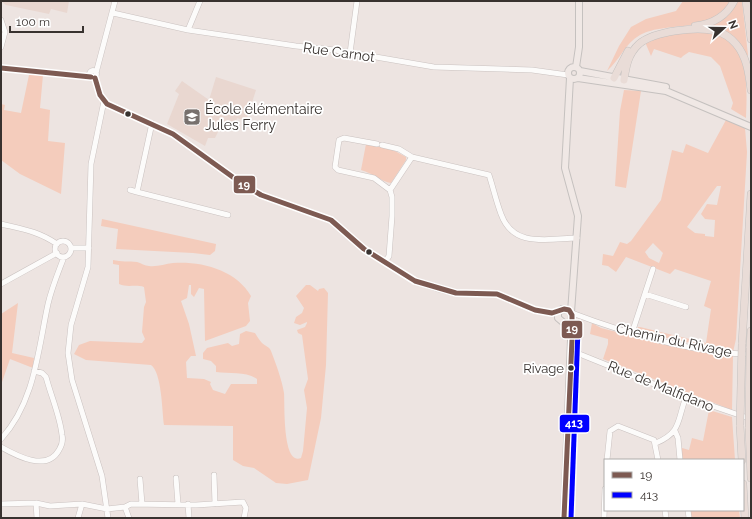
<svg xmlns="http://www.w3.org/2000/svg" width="752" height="519" font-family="Raleway,sans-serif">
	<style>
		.built { fill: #e9d7d0 }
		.green { fill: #f4ccbc; fill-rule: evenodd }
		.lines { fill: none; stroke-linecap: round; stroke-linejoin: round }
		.minor-casing { stroke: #cac2c0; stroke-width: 6 }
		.major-casing { stroke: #c5c1bf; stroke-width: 8 }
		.highway-casing { stroke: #c5c1bf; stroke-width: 8 }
		.minor { stroke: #fcfbfa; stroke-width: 5 }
		.major { stroke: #f0e8e5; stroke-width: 6 }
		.highway { stroke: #e9dcd7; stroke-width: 7 }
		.highway-bridge-casing { stroke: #c5c1bf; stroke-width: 8; stroke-linecap: butt }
		.highway-bridge { stroke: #e9dcd7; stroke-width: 7 }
		.bus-1-casing { stroke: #fff; stroke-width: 8 }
		.bus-2-casing { stroke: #fff; stroke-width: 8 }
		.bus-1 { stroke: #7d5a52; stroke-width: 5 }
		.bus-2 { stroke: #00f; stroke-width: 5 }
		.bus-dot { fill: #38322f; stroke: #fff; stroke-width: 1.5 }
		.labels { text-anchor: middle; stroke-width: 3.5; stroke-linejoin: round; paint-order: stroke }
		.bus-label { font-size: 13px; fill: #38322f; stroke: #fff; text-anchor: end }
		.street-label { font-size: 14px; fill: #38322f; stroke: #fff }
		.poi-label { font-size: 14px; fill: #38322f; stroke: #fff; text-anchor: start }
		.line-badge { stroke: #fff; stroke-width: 1.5 }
		.badge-label { font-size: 11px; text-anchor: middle; font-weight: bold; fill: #fff }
	</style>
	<rect width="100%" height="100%" fill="#ede4e1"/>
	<path class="built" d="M1 1H69L67 13 51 9 49 14 6 5Z
		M216 77 256 90 246 121 237 118 235 126 223 122 215 138H208L205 146 167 124 179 94 175 91 182 81 209 100Z"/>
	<path class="green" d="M683 1H732C715 35 668 20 640 35 625 43 620 60 607 71L619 46 631 27 646 19 676 11Z
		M736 1H742L748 55 746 57 740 46 708 28V25Z
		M699 31C705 32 713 31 718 33 750 48 747 88 746 118L731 109 733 103 720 66 711 57 689 52 683 56 681 58 654 49 651 56 645 42 659 36Z
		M29 75H43L40 108 50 110 48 141 65 143 61 194 20 174 1 160V104L5 105 4 110 21 113Z
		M624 90 641 91 626 188 615 186 620 111Z
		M726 120 745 128 747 152 736 339 733 352 639 332 637 330 638 327H640L706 343 711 309 704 306 711 281 675 269 670 274 626 257 616 272 608 266 602 265 603 254 613 256 620 242 627 244 631 241 661 200 672 150 683 153 686 144 708 153ZM717 186H721L717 205 707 204 701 214 705 219 715 220 714 237 705 236V234L695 233 687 227ZM653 243 663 253 659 263 649 258 645 252Z
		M366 144 393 150 406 157V160L391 183C382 182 373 173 361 170Z
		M102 219 216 244 215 251 210 255 193 253 116 249 118 229 101 226Z
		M113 260C121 262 129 261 137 262 141 263 145 266 149 266 157 267 165 264 173 263 202 261 236 270 251 296L248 303 250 321 246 326 205 341 204 289 199 288 194 297 191 294V285H189L187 298 181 301 189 324 196 356H191L186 362 187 378 204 379 211 382 210 384 213 390 225 394 231 384H257V379C245 371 230 374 216 372V366L211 361 203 359V353L207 348 228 343 232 346 239 344 240 334 246 331 255 333C257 336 259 340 262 343 265 346 270 347 271 351 276 364 282 380 284 393 285 403 282 466 301 458L303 451 307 408 304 390 308 379 302 335 298 333 297 330 305 327 307 323V322L300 325 294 323 296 317 302 313 304 308 296 296 306 285H310L318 291 319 289 324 288 328 293 326 365 321 418 308 480 287 484 276 483 254 468 243 466 233 460V426L164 425C162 411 162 373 151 365L86 360 74 354 79 345 90 341 142 343 145 339 142 332 144 307 146 302 144 287C135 284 128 288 119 284V265L113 264Z
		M18 303 12 353 34 358 33 368 10 359 1 385V314Z
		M592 323 601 328 636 337 733 356 732 410 603 359 608 344V339L590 334Z
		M709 410 732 417 735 460H682V448L689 450 692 438 703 441Z
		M690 510H739L740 518H691Z"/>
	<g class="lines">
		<g class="minor-casing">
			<path id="minor" d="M113 13 188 30 296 46 335 50 434 67 532 70 568 75
				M1 20 5 32 1 47
				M188 30 200 1
				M350 53 357 1
				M1 68 91 77
				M89.5 74a3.5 3.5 0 1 1 7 0a3.5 3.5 0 1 1-7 0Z
				M96 73 115 1
				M95 78 100 95 107 104 155 125 173 134 241 183 261 195 331 220 364 249 415 281 438 289 456 293 497 294 535 310 552 313 560 310
				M104 101 91 164 88 267 71 325 68 353 72 380 102 476 108 518
				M152 123 137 192 228 215
				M377 144 344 138 339 140 335 167 338 170 374 178 390 190 392 197V216L389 256 385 262
				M382 145 399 149 412 157 489 175C493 187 496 201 501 214 513 248 547 239 577 238
				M130 190 137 192
				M390 190 412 157
				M1 224C22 229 38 231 57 244
				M55 249a8 8 0 1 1 16 0a8 8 0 1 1-16 0Z
				M72 248H89
				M1 284 57 253
				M645 294 686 307
				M572 313C622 332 690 352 744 354
				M632 333 653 269
				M572 351 686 397 751 419
				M675 431 678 438 680 460
				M1 439C35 402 38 350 48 304 52 287 58 273 64 257
				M656 443C682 432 677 420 686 397
				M1 447C17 456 47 472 59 450 62 445 63 439 62 435 60 416 51 396 46 377L42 373 34 371
				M607 460 610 431 618 426 654 440 658 460
				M214 475 215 504
				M176 478 178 504
				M140 479 142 504
				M36 503 37 518
				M1 504 36 503 50 506 82 504 107 509 125 507 131 504 196 505 243 502 246 508 244 518
				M188 504 189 518
				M125 507 129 518
				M665 510 666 518
				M688 510 689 518
				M78 518 82 504
				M604 518 605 489"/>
		</g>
		<g class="major-casing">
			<path id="major" d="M568 73a6 6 0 1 1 12 0a6 6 0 1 1-12 0Z
				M576 67 579 47V1
				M580 71 666 87
				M570 78 565 168 578 216 571 312
				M578 78 666 91 751 127
				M564 518 572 315 569 310 562 309 558 313V318L571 329"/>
		</g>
		<g class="highway-casing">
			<path id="highway" d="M746 1 751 39
				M695 26C712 24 726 17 734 1
				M614 78 628 51
				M624 80C626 66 628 54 639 44 654 31 697 26 716 31 723 33 731 38 736 44 747 57 749 74 751 90
				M742 344 751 194
				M750 348 751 331
				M740 425 742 460
				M749 427 751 478
				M743 484 745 518"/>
		</g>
		<use href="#minor" class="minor"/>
		<use href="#major" class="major"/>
		<use href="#highway" class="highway"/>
		<g class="highway-bridge-casing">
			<path id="highway-bridge" d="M740 425 742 344
				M749 427 750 348"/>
		</g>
		<use href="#highway-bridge" class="highway-bridge"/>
		<g class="bus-1-casing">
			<path id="bus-1" d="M1 68 91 77
				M95 78 100 95 107 104 173 134 241 183 261 195 331 220 364 249 415 281 456 293 497 294 535 310 552 313 564 309 569 310 572 315V340L564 518"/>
		</g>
		<g class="bus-2-casing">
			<path id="bus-2" d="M571 518 578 329"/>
		</g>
		<use href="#bus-1" class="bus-1"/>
		<use href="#bus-2" class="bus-2"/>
	</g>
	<defs>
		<g id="school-square" transform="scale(0.9)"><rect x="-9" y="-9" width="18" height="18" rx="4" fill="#77706d" stroke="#fff"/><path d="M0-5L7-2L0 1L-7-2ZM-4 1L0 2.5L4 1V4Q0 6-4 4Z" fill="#fff"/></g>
	</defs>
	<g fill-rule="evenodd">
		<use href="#school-square" x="192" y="117"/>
	</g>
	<g class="bus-dot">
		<circle cx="128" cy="114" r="3.5"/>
		<circle cx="369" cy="252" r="3.5"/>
		<circle cx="571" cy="368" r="3.5"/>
	</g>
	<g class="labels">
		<g class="bus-label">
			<text x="564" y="373">Rivage</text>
		</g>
		<g class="street-label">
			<text transform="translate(339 52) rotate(8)" y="5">Rue Carnot</text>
			<text transform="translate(674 340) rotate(12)" y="5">Chemin du Rivage</text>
			<text transform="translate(661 386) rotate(22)" y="5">Rue de Malfidano</text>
		</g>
		<g class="poi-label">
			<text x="205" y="114">École élémentaire<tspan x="205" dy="16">Jules Ferry</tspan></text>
		</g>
	</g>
	<g class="line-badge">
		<rect x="233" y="175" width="23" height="19" rx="4" fill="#7d5a52"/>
		<rect x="561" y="320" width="22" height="19" rx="4" fill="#7d5a52"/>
		<rect x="559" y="414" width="31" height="19" rx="4" fill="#00f"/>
	</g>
	<g class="badge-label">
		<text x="244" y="189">19</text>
		<text x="572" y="333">19</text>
		<text x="574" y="427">413</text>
	</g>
	<rect width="752" height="519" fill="none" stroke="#38322f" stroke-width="4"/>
	<rect x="604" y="459" width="140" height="52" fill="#ffffff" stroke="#afadac"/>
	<rect x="612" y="472" width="20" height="6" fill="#7d5a52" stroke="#afadac"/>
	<text x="640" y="479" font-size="12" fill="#38322f">19</text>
	<rect x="612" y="492" width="20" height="6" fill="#0000ff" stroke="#afadac"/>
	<text x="640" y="499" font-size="12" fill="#38322f">413</text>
	<g transform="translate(724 28) rotate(69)" stroke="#ffffff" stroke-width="3" paint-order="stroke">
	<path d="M0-3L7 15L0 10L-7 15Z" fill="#38322f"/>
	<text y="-6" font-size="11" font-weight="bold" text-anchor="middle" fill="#38322f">N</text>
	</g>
	<path d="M10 26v6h73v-6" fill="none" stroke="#38322f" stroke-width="2"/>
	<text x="16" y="26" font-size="12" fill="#38322f" stroke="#ffffff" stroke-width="3" paint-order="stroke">100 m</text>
</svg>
